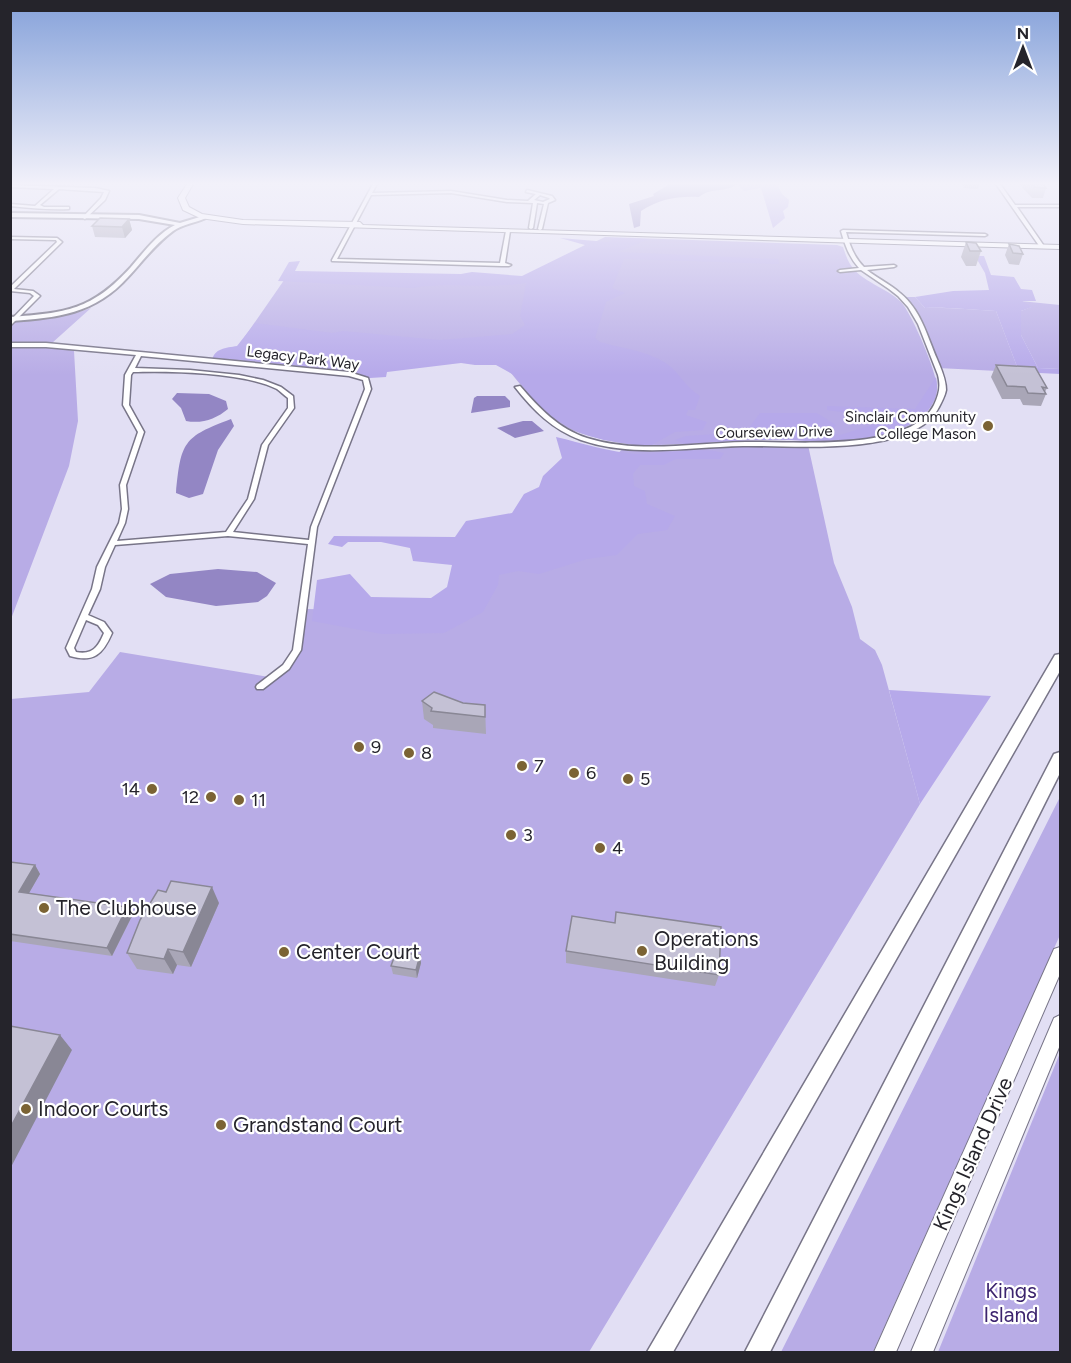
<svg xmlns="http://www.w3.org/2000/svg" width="1071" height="1363" font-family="Figtree,sans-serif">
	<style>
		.green { fill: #b8ace6 }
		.forest { fill: #b6a9ea }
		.water { fill: #9386c4 }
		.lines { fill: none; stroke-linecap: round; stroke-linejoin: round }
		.minor-casing { stroke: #787588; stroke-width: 3 }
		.tertiary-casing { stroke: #787588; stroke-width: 4 }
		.primary-casing { stroke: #787588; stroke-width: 2 }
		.motorway-casing { stroke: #787588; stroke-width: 3 }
		.minor { fill: #fff; fill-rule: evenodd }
		.tertiary { fill: #fff; fill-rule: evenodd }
		.primary { fill: #fff; fill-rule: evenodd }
		.motorway { fill: #fff; fill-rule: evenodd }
		.wall { fill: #a9a6b7 }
		.shaded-wall { fill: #898795 }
		.building { fill: #c4c1d5; stroke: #898795; stroke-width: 1.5 }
		.poi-dot { fill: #7b6334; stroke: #fff; stroke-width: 2 }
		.labels { text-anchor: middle; stroke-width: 4.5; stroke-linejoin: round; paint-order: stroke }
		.far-street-label { font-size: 15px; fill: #25242b; stroke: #fff }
		.far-poi-label { font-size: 15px; fill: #25242b; stroke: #fff; text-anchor: end }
		.poi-label { font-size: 18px; fill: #25242b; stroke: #fff; text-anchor: start }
		.near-poi-label { font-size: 21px; fill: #25242b; stroke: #fff; text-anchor: start }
		.near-street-label { font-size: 21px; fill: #25242b; stroke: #fff }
		.near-park-label { font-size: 21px; fill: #3c246e; stroke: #fff }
	</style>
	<rect width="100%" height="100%" fill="#e2dff4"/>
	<path class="green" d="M605 237 837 245 843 247C845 253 847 259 850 264 861 282 886 287 901 302 911 312 938 374 937 388 937 401 928 411 919 418 877 449 818 439 769 439 705 440 643 455 580 433 545 421 521 384 498 357L228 361 289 273 523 277Z
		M900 297H915L925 308C949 307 972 310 996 311L1019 372 938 368 915 314Z
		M1020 301 1060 305V369L1038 368 1021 335V311L1031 307Z
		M91 308 52 343 74 351 78 421 69 466 11 619V319C38 318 65 318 91 308Z
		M742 444 808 445 834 563 852 607 860 639 875 650 882 665 920 804 589 1352H11V699L89 692 120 652 275 678 297 650 304 609 438 611 625 447 641 449Z
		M1060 797V935L873 1352H781Z
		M1060 1053V1352H938Z"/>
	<path class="forest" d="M737 184H777L782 194 789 200 788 207 783 211 785 218 773 228 761 188 744 191Z
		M560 238 608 242 614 238 649 239 618 252 778 259 779 264 624 259 612 288 625 293 606 302 595 338 600 342C621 348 649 351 667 364 679 372 685 387 700 396L695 410H688L686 415 707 422 703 430 675 432 652 445H633L604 440 578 432 555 419 537 403 514 375 496 365H475L461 363 387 372 386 377 370 378 341 371 212 361C214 348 226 348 237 346L255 323 333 333 343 331 440 340 512 334 525 325 520 316 526 283C488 289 450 282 412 288L278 281 289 262 300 261 295 271 461 274 472 272 522 276 585 245Z
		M975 256H984L991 275 1014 277 1021 289 1032 290 1036 301H1022L1032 307 1021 311V335L1038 368 1060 369V374L1019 372 996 311C971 310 949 307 925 308L915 297 953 291 989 290 985 273Z
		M936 377C946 425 878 440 842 442 818 443 793 439 769 440 741 440 713 443 686 444L675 440 686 436 746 432 760 413H817L836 425 831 432 840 435 892 419 827 410V406L915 409Z
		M556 437C582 443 609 452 635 454 662 455 700 446 724 453L720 459H676L664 465H640L633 474 634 486 645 491 647 504 675 516 667 530 638 534 617 555 587 559 539 574 518 571 499 575 498 585 483 612 444 633 382 634 312 621 317 580 350 574 371 597 431 598 447 587 452 565 413 561 410 548 381 542H348L342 547 328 544 334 536 455 537 466 521 512 513 524 494 539 487 543 476 562 458Z
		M889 690 991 696 920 804Z"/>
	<path class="water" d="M670 184H737C726 193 711 187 699 197 677 196 660 199 641 211L640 226 634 228 629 204 654 196 653 194Z
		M177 393 209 394 226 401 228 409C216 419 202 424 186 421L181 408 172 399Z
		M477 396H505L510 401V407L471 413 474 398Z
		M231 419 234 426 218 450 203 494 189 498 176 493C181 442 183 437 231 419Z
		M523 421H532L544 431 515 438 497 428Z
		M218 569 257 572 276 583 267 596 258 602 216 606 166 597 150 584 170 574Z"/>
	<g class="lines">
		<g class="minor-casing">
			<path id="minor" d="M373 184H377L372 193 451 191 507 200 528 201 536 194 526 192 527 190 552 196 555 200 548 203 542 229 540 230 538 229 544 204 537 203 533 228 531 229 529 228 533 203 507 202 451 193 371 195 337 259 500 263 506 231 508 230 510 231 505 263 511 265 509 266H502L332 261V260ZM540 195 549 198 550 199 543 202 534 200Z
				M996 184H1000L1015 205H1060V207H1017L1044 246V247H1040Z
				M10 185 95 188 109 191 105 200 85 219 83 218V217L101 198 104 192 59 189 40 205 44 207H69V209C49 210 30 208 10 206V204L35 206 54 189 10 187Z
				M843 230 985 234 987 235 985 236 846 232C850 246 854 257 864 267L894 265 896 266 894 267 867 270C877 278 890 284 900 293 921 310 927 336 937 359 941 369 946 379 946 390 945 396 942 401 939 407 914 458 792 445 743 446 689 447 634 458 581 440 553 430 533 410 515 387L520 386C539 408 559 429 587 438 639 454 693 443 746 442 792 441 910 453 934 405 939 394 941 387 938 375L918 324 908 307 898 296 889 289 861 270 840 272 838 271 840 270 859 268C849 257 845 245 841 231Z
				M10 237 57 238 62 242 14 289 33 291 40 296 10 326V321L34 296 30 293 10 291V287L57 242 56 240 10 239Z
				M10 343H46L349 372 368 378 371 389 317 527 301 650 289 669 263 689H257L256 687 257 685 283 665 293 650 308 544 228 536 115 545 105 567 100 589 88 615 104 622 112 633C103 654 94 663 70 656L66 648 92 589 97 567 119 523 122 509 120 485 138 432 123 405 125 375 136 355 46 347H10ZM141 356 349 376 363 380 365 389 311 527 309 540 233 532 254 499 268 445 294 408 293 396 281 387 263 380 239 375 190 370 135 368ZM133 372C172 371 242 372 277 389 281 392 284 395 288 398V408L262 445 248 499 226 532 117 541 125 523 128 509 126 485 144 432 129 405 131 375ZM86 620 98 625 104 633C98 647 93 655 76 652L74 648Z"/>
		</g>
		<g class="tertiary-casing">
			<path id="tertiary" d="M10 213 139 215 180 223 203 216 206 218C195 223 183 224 173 231 155 244 142 262 128 277 95 314 57 318 10 321V317C66 313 92 310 131 267 144 252 157 234 175 225L139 219 10 217Z"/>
		</g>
		<g class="primary-casing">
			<path id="primary" d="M187 184H193L185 198 189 207 202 214 243 220 360 222 363 225 1060 245V249L243 224 200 218 183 210 178 198Z
				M1060 947V974L896 1352H874L1054 949Z
				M1060 1015V1045L933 1352H911L1054 1018Z"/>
		</g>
		<g class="motorway-casing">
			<path id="motorway" d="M1060 654V671L673 1352H647L1055 655Z
				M1060 752V773L770 1352H745L1052 758 1054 754Z"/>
		</g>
		<use href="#minor" class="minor"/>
		<use href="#tertiary" class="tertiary"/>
		<use href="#primary" class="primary"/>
		<use href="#motorway" class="motorway"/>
	</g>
	<path class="wall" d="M962 184H979L978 189 964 188Z
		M1019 184H1043L1046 188 1043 198H1032Z
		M129 219 132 230 125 238 95 237 92 226Z
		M966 242 981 251 976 266H966L961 257Z
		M1009 244 1023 254 1019 265 1009 264 1005 255Z
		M996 365 1047 388 1045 392 1046 394 1041 406 1023 405 1020 399H1002L991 377Z
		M422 701 485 705 486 734 433 728V725L424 719Z
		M10 862 35 865 40 874 29 893 127 907 132 916 112 956 10 941Z
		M219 903 191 967 177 965 173 974 137 969 127 953Z
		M566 951 719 975 715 986 566 963Z
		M420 955 421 963 417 978 393 974 391 966Z"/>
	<path class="shaded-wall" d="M129 219 132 230 125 238 122 227Z
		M35 865 40 874 25 900 19 892Z
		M212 887 219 903 191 967 183 952Z
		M127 907 132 916 112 956 107 948Z
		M168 949 177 965 173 974 164 959Z
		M420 955 421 963 417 978 416 970Z
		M60 1035 72 1050 10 1169V1128Z"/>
	<path class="building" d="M1032 184H1043L1046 188 1035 187Z
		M100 218 129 219 122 227 92 226Z
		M966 242 976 243 981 251H970Z
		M1009 244 1019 246 1023 254 1013 253Z
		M996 365 1035 367 1047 388 1042 387 1046 394 1028 393 1025 387 1007 386Z
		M434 692 463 703 485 705V717L431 711 432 708 422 701Z
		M10 862 35 865 19 892 127 907 107 948 10 934Z
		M171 881 212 887 183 952 168 949 164 959 127 953 140 920 158 890 166 892Z
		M616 912 721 927 719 975 566 951 572 916 615 923Z
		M396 952 420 955 416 970 391 966Z
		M10 1026 60 1035 10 1128Z"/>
	<linearGradient id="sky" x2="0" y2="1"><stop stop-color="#86a2da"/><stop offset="0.49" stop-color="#f2f1fa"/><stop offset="1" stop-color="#f2f1fa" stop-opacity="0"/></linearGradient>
	<rect width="1071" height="375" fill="url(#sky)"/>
	<g class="poi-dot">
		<circle cx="988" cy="426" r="6"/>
		<circle cx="359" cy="747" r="6"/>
		<circle cx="409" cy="753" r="6"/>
		<circle cx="522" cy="766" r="6"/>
		<circle cx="574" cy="773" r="6"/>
		<circle cx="628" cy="779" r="6"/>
		<circle cx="152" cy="789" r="6"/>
		<circle cx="211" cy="797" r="6"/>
		<circle cx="239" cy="800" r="6"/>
		<circle cx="511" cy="835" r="6"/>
		<circle cx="600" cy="848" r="6"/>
		<circle cx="44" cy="908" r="6"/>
		<circle cx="642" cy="951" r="6"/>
		<circle cx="284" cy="952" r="6"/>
		<circle cx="26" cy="1109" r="6"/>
		<circle cx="221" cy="1125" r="6"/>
	</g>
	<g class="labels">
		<g class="far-street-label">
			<text transform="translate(303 358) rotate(7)" y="5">Legacy Park Way</text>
			<text transform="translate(774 432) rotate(-1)" y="5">Courseview Drive</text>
		</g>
		<g class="far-poi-label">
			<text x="976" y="422">Sinclair Community<tspan x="976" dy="17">College Mason</tspan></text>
		</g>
		<g class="poi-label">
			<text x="371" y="753">9</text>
			<text x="421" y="759">8</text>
			<text x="534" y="772">7</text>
			<text x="586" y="779">6</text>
			<text x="640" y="785">5</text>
			<text x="140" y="795" text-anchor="end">14</text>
			<text x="199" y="803" text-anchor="end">12</text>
			<text x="251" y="806">11</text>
			<text x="523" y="841">3</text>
			<text x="612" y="854">4</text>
		</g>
		<g class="near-poi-label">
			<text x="56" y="915">The Clubhouse</text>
			<text x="654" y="946">Operations<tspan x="654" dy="24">Building</tspan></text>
			<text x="296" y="959">Center Court</text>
			<text x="38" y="1116">Indoor Courts</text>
			<text x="233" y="1132">Grandstand Court</text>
		</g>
		<g class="near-street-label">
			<text transform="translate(973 1154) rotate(-66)" y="7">Kings Island Drive</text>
		</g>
		<g class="near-park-label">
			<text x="1011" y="1298">Kings<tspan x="1011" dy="24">Island</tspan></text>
		</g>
	</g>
	<rect width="1071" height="1363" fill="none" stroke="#25242b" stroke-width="24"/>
	<g transform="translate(1023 48)" stroke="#ffffff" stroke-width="4.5" paint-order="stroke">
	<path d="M0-4.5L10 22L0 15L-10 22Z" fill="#25242b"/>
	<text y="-9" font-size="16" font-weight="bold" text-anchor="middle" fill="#25242b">N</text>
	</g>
</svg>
